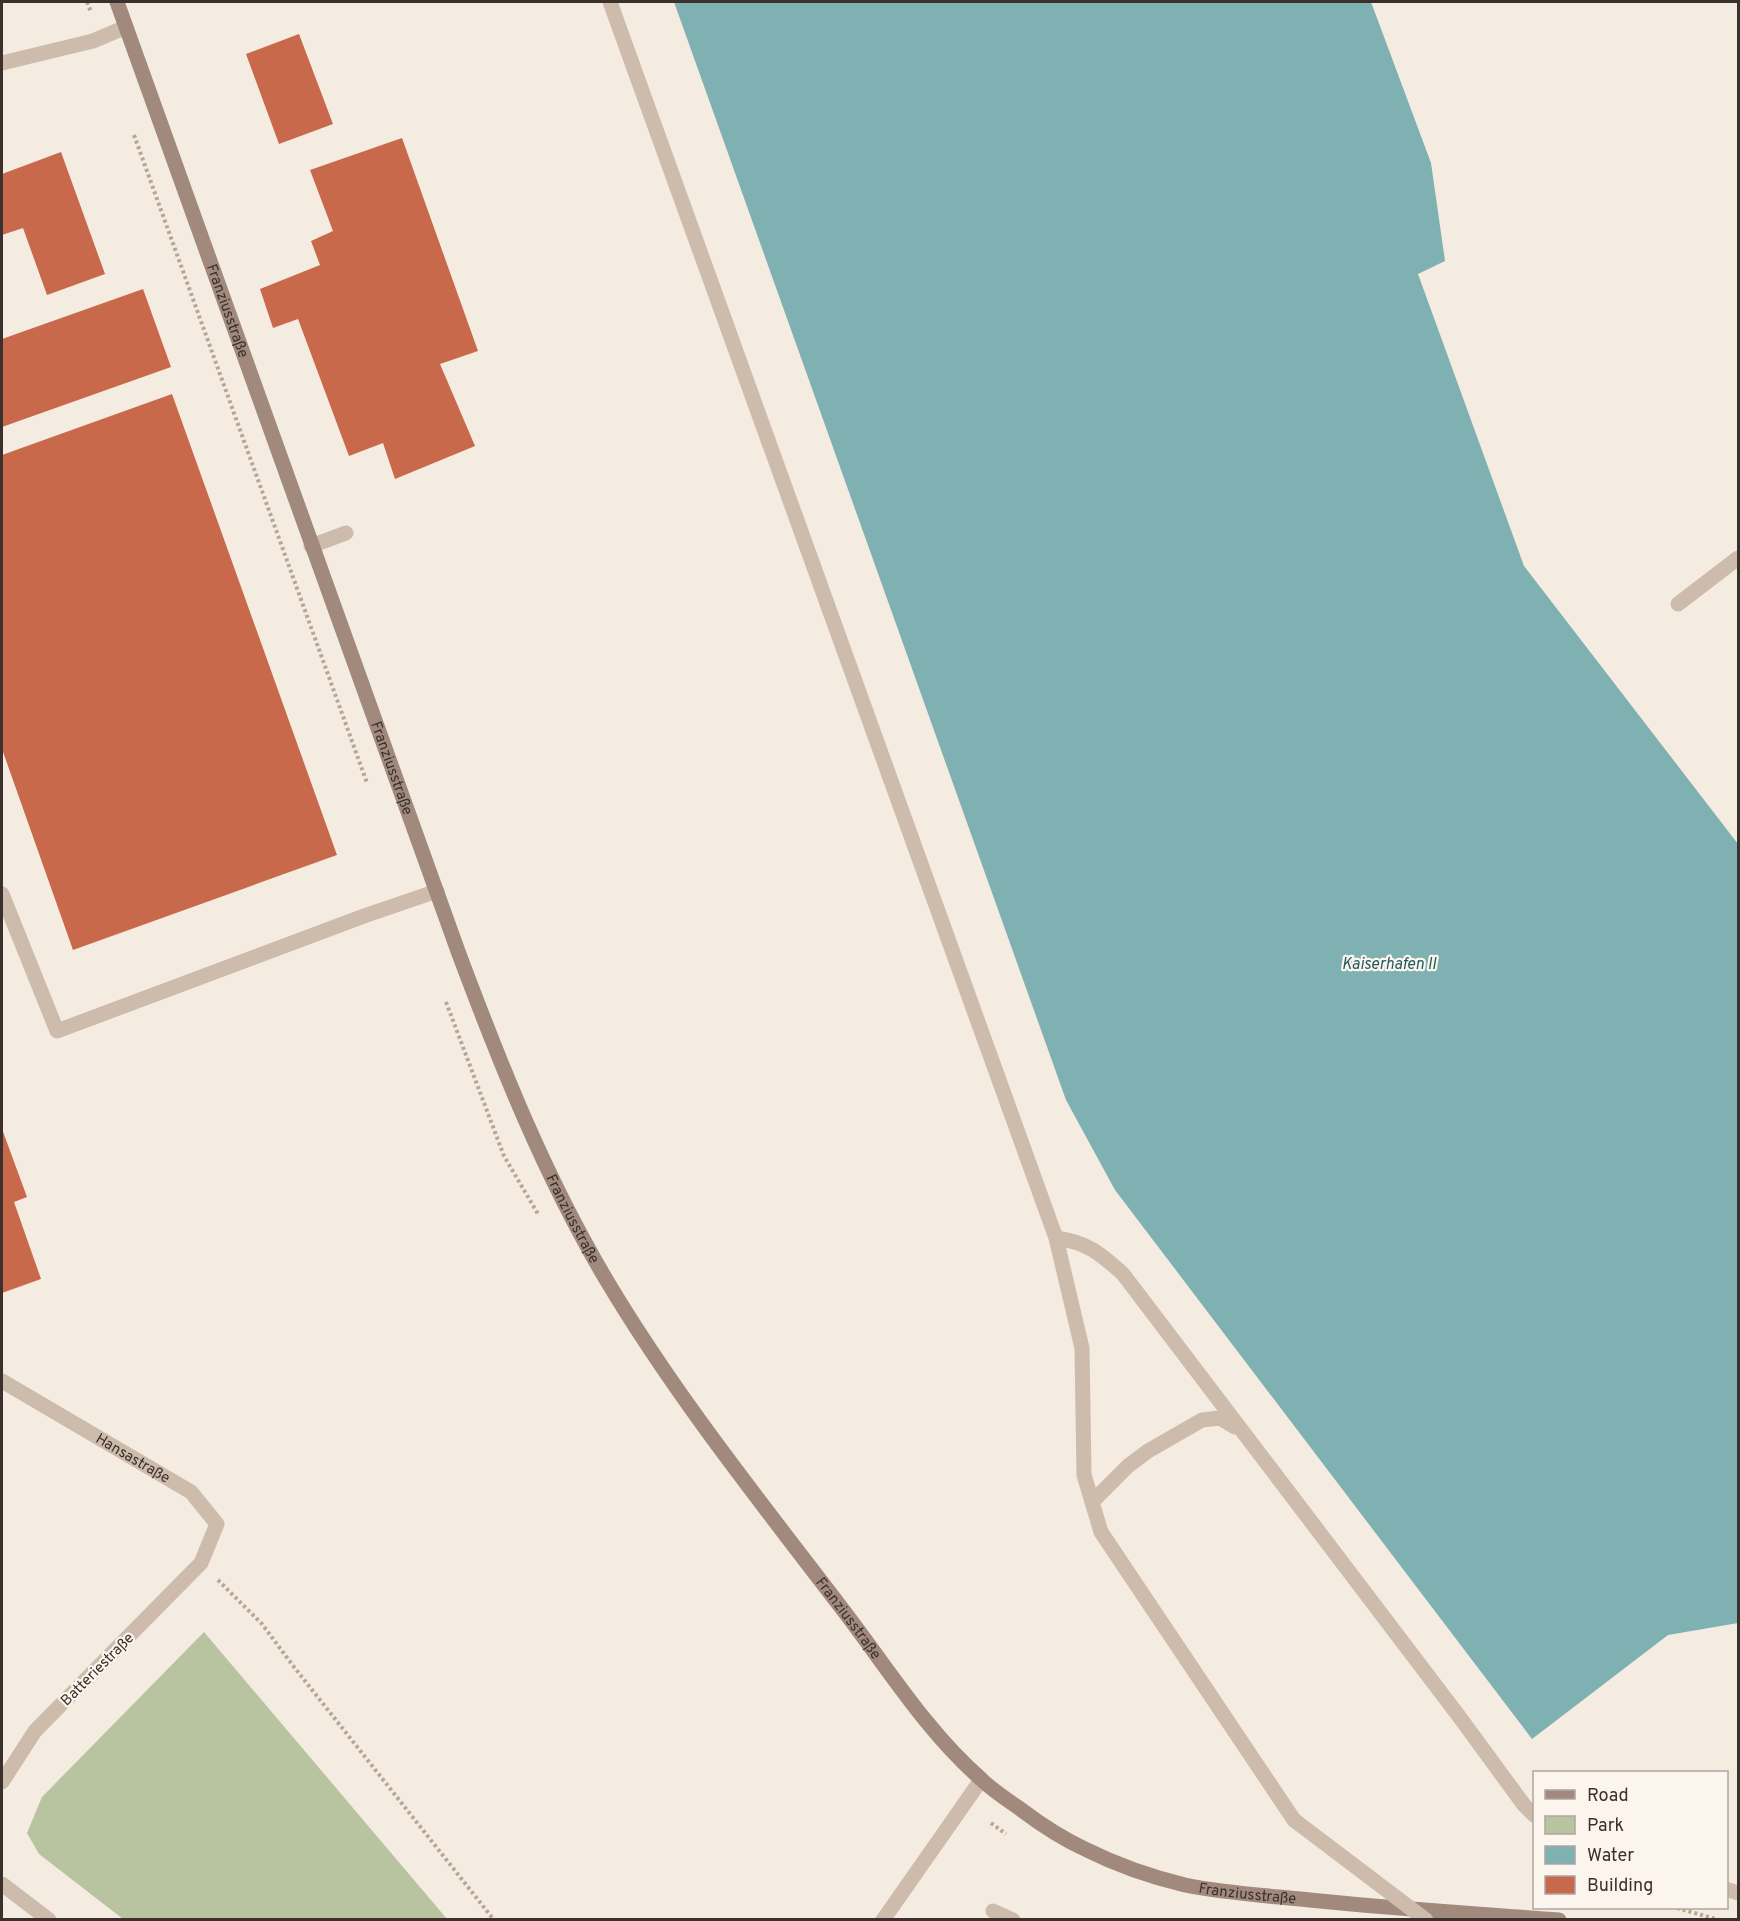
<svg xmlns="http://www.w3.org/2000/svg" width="1740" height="1921" font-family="Overpass,sans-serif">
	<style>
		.green { fill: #b8c4a0 }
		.water { fill: #7fb0b2 }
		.building { fill: #c8694b }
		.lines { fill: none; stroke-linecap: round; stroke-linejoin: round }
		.path { stroke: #b9a596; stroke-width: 4; stroke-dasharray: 3 3; stroke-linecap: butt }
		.lane { stroke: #cdbbac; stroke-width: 15 }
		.street { stroke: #cdbbac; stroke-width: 15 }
		.secondary { stroke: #a18a7d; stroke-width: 15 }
		.lane-bridge { stroke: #cdbbac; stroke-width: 15 }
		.labels { text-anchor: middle; stroke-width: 4.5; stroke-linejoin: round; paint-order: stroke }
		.street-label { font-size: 15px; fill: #3b302b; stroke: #fbf5ee }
		.water-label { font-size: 16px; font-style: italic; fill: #1f5a5e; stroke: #fbf5ee }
	</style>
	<rect width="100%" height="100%" fill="#f4ebe1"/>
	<path class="green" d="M204 1632 447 1919H123L39 1854 27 1833 42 1797Z"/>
	<path class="water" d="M674 2H1371L1431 163 1445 261 1418 274 1524 566 1738 844V1623L1668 1635 1532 1739 1115 1190 1066 1100Z"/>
	<path class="building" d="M299 34 333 124 279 144 246 54Z
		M402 138 478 351 440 364 475 446 395 479 383 443 349 456 298 319 273 328 260 289 320 265 311 241 333 231 310 170Z
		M61 152 105 274 47 295 23 228 2 235V174Z
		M143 289 171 367 2 427V339Z
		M172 394 337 855 73 950 2 749V455Z
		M2 1129 27 1197 14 1202 41 1279 2 1293Z"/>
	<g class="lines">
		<path class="path" d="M87 2 91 12
			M134 135 367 783
			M446 1002 504 1156 538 1214
			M218 1580 262 1624 294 1667 494 1920
			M991 1823 1006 1834
			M1677 1908 1719 1920"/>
		<path class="lane" d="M610 2 1056 1238 1082 1348 1084 1475 1101 1532 1294 1820
			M2 63 93 41 126 27
			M311 546 346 533
			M1678 604 1738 558
			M2 894 57 1031 364 916 437 891
			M1056 1238C1087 1242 1101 1254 1123 1274L1458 1715 1524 1805 1534 1815
			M1092 1502 1128 1466 1148 1451 1202 1420 1220 1418 1235 1427
			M1726 1889 1738 1893
			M993 1911 1013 1920
			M883 1920 981 1780"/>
		<g class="street">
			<path id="s1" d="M2 1381 191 1492 217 1524 201 1563 35 1731 2 1782"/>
			<path d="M2 1884 49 1920"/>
		</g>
		<path class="secondary" id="s2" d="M117 2 459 954C501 1066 545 1177 607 1281 675 1395 759 1500 840 1606 885 1664 925 1730 981 1779 992 1790 1006 1799 1019 1808 1040 1824 1063 1839 1087 1850 1117 1865 1152 1877 1185 1885 1229 1894 1275 1896 1320 1901 1399 1909 1479 1914 1559 1920"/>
		<path class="lane-bridge" d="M1294 1820 1426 1920"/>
	</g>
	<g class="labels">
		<g class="street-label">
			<text dy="5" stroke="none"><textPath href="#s2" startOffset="328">Franziusstraße</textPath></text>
			<text dy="5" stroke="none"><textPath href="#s2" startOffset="814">Franziusstraße</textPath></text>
			<text dy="5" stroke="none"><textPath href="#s2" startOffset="1300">Franziusstraße</textPath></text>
			<text dy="5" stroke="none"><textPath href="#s1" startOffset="152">Hansastraße</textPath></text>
			<text dy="5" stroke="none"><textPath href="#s2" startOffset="1786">Franziusstraße</textPath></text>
			<text transform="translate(97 1669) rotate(-45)" y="5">Batteriestraße</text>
			<text dy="5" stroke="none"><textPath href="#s2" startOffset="2290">Franziusstraße</textPath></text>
		</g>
		<g class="water-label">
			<text x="1389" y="969">Kaiserhafen II</text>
		</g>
	</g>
	<rect width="1740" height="1921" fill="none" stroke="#3b302b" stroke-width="6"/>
	<rect x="1533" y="1771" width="195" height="138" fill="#fbf5ee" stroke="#aea6a0" stroke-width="1.5"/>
	<rect x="1545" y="1790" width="30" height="9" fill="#a18a7d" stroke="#aea6a0" stroke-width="1.5"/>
	<text x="1587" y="1801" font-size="18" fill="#3b302b">Road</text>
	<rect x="1545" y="1816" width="30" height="18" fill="#b8c4a0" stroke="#aea6a0" stroke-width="1.5"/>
	<text x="1587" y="1831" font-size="18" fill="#3b302b">Park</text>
	<rect x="1545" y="1846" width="30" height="18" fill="#7fb0b2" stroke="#aea6a0" stroke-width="1.5"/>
	<text x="1587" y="1861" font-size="18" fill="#3b302b">Water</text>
	<rect x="1545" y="1876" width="30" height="18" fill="#c8694b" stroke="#aea6a0" stroke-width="1.5"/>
	<text x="1587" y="1891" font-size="18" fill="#3b302b">Building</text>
</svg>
